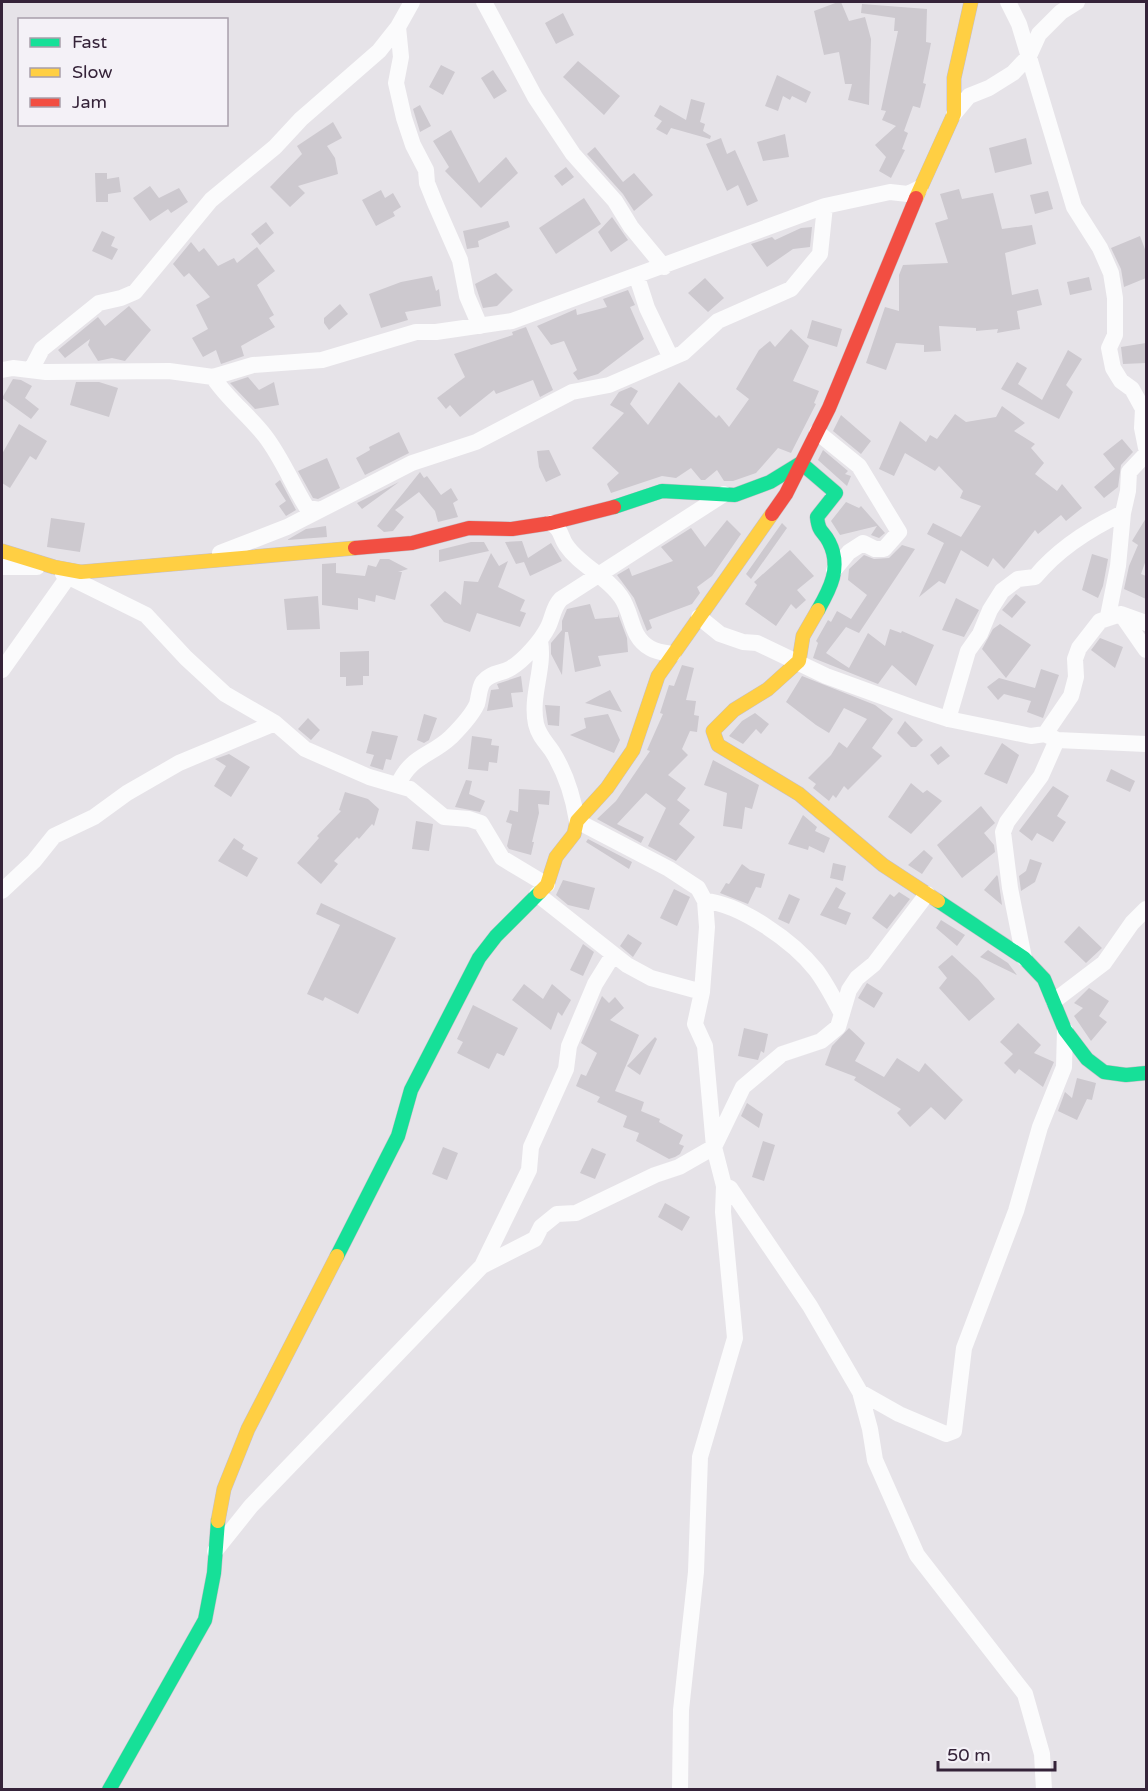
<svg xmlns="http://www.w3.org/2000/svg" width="1148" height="1791" font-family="'Varela Round',sans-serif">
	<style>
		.building { fill: #cdc9cf }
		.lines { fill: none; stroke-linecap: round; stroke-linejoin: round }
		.fast-casing { stroke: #c5bfc7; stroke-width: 15 }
		.slow-casing { stroke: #c5bfc7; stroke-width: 15 }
		.jam-casing { stroke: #c5bfc7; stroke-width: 15 }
		.street { stroke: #fbfbfc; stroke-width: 16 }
		.fast { stroke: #16e098; stroke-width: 14 }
		.slow { stroke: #ffcf43; stroke-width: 14 }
		.jam { stroke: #f24e42; stroke-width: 14 }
	</style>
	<rect width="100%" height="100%" fill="#e6e3e8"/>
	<path class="building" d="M838 2H841L849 21 865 17 871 39 869 105 848 100 852 84H845L839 52 824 55 814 11Z
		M862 4 927 9 926 42 931 43 923 83 926 84 920 108 913 106 904 131 908 133 902 149 905 150 891 178 879 171 886 157 875 145 896 126 882 120 886 111 881 110 898 31H894L895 18 861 13Z
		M563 13 574 35 556 44 545 23Z
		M578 61 620 96 604 115 563 77Z
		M441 65 455 72 443 95 429 87Z
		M493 70 507 91 494 99 481 78Z
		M777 75 811 92 806 103 792 96 790 100 783 96 778 111 765 106Z
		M691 99 705 103 700 122 705 124 703 131 711 136 710 139 671 128 667 135 656 129 662 121 654 116 660 105 686 120Z
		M420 105 431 126 420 132 413 109Z
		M333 122 342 138 327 146 335 158 338 174 298 186 305 193 290 207 270 187 302 154 297 146Z
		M451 130 479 183 506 157 518 173 481 208 445 171 449 167 433 141Z
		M785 134 789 157 763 161 757 142Z
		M721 138 727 154 735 150 758 201 747 206 738 185 727 191 706 144Z
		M1026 138 1032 164 995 173 989 148Z
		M595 147 623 182 634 173 653 195 634 211 623 194 587 154Z
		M566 167 574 177 562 186 554 176Z
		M95 173H107V179L119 177 121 192 108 194V202H96Z
		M150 186 159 198 179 188 188 202 171 213 168 209 150 221 133 198Z
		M959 189 962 199 993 193 1002 229 1032 225 1036 244 1005 253 1012 295 1038 289 1042 305 1017 311 1020 329 997 333 998 329 976 331V328L939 326 941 351 924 352V345L896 343 886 370 866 363 885 307 899 311V275L903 265 948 263 935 223 948 219 940 194Z
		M381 190 385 198 393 193 401 207 393 212 395 216 376 226 362 200Z
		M1048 191 1053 209 1035 214 1030 195Z
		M584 198 601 224 556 254 539 228Z
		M612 217 628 240 611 252 598 232Z
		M508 221 510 227 478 241 479 247 467 249 463 231Z
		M266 222 274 233 260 245 251 234Z
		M812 227 810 247 793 249 767 267 751 244 772 237 775 240 801 228Z
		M102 231 115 237 111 246 118 249 112 260 92 251Z
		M1140 236 1146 252V278L1124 287 1121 269 1111 248Z
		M191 242 199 252 204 248 218 266 234 258 237 263 257 247 275 271 257 285 274 315 269 318 275 327 241 346 244 356 221 364 216 350 203 357 192 338 208 329 196 305 210 297 189 273 184 277 173 264Z
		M496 273 513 290 497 306 483 308 475 284Z
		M432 276 436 291 439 289 441 306 405 312 408 320 381 328 369 294 401 282Z
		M1089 277 1092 290 1070 295 1067 282Z
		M705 278 724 298 708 312 688 293Z
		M628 290 635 305 630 307 644 339 598 374 578 380 573 373 577 370 564 341 551 345 537 326 576 309 577 315 607 307 603 299Z
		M340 304 348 314 329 330 324 323V318Z
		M129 306 151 330 125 361 112 358 98 361 88 345 90 339 65 358 58 350 98 317 105 326Z
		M812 320 842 329 837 347 807 338Z
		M526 327 553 390 540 397 533 380 496 394 494 390 460 417 450 405 446 409 437 398 465 377 454 354 513 335 512 332Z
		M791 329 809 346 793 381 819 391 814 403 816 404 791 453 778 448 756 473 733 481H724L717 470 705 480H701L691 468 676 478 662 476 611 493 607 484 619 473 592 448 624 413 610 405 619 392 631 387 638 391 630 404 648 425 679 382 716 418 719 415 729 427 749 399 736 389 759 350 770 341 775 347Z
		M1146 343V363L1123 364 1121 347Z
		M1068 350 1082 359 1066 385 1073 392 1059 419 1001 389 1017 362 1027 368 1018 384 1042 400Z
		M248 377 259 390 274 382 279 405 255 409 230 383Z
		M13 379 21 380 32 386 25 398 39 409 31 419 2 398Z
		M76 382H99L118 388 109 417 70 405Z
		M1002 406 1025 423 1014 431 1035 444 1031 448 1044 463 1035 474 1057 491 1062 484 1082 508 1066 521 1061 515 1038 534 1035 530 1004 569 993 558 988 567 961 550 945 584 939 581 919 597 944 543 927 534 933 523 961 537 981 506 960 498 963 491 939 466 935 471 905 453 894 476 879 469 900 421 926 442 930 435 937 439 955 414 966 422 996 417Z
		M841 415 871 441 861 454 833 431Z
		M19 424 47 441 36 460 30 456 10 488 2 483V454Z
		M399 432 409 453 365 475 356 458 370 450 369 447Z
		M1122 439 1133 452 1121 465 1118 487 1104 498 1094 487 1115 469 1103 454Z
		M549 450 561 475 546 482 539 467 537 451Z
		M823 450 848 471 845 474 851 476 847 486 818 460Z
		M327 458 340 488 318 499 313 498 298 471Z
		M420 472 424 478 427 476 441 495 451 488 458 500 453 503 458 517 438 522 435 511 419 492 395 510 404 517 393 531 384 532 377 526Z
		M280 480 296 510 286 516 279 506 286 501 275 484Z
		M399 482 362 509 357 503Z
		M846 502 859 508 861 506 885 533 879 538 871 535 877 526 840 535 831 521Z
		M51 518 85 523 80 552 47 547Z
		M1146 518V560L1141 574 1146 576V599L1124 589 1129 566 1138 545 1132 541Z
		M727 520 741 534 712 576 697 587 700 593 692 604 649 620 652 628 647 631 634 598 617 575 629 568 632 576 673 561 661 547 691 528 705 547Z
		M782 523 787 528 751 579 746 574Z
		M326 526 327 537 287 540 306 529Z
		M522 541 528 558 551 543 562 561 530 576 524 562 516 564 505 542Z
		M471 542H484L489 551 439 562V550Z
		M902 545 915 549 859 633 846 627 826 653 849 668 868 633 885 646 890 629 901 633 902 631 934 645 916 686 892 665 878 684 813 658 818 643 816 641 828 620 831 622 837 611 851 619 867 595 848 580 849 569 864 555 874 559 889 558Z
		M790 550 814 576 797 590 806 600 796 609 791 604 776 626 745 604 757 585 754 582Z
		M491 553 499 566 508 561 498 587 525 600 520 611 526 613 520 627 477 613 470 632 444 622 430 605 445 591 461 605 464 581 478 582Z
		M1092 554 1108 559 1103 586 1098 598 1082 590Z
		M380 559H389L408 569 398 572H402L395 600 376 595 375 602 358 598V610L322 605V564L336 563V573L365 576 368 565 376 567Z
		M1016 594 1026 602 1012 618 1002 610Z
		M318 596 320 629 287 630 284 599Z
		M956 598 979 610 964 637 942 630Z
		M590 604 595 619 618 617V614L627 638 628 652 598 656 601 666 575 672 568 632H565L562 675 551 654V643L562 630V621L567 609Z
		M1000 624 1031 645 1006 678 982 649 993 629Z
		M1100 638 1123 647 1115 668 1091 650Z
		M369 651V676H363V685L346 686V677H340V652Z
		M682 665 694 668 686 700 696 701 694 715 699 716 697 732 690 731 682 749 688 755 668 775 686 788 677 800 690 810 679 824 695 837 676 861 648 846 666 808 646 793 617 824 644 837 641 843 597 819 616 801 650 751 647 750 663 714 660 713 669 685 674 686Z
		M1041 669 1059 675 1043 718 1027 712 1031 701 1004 694 998 700 987 687 999 678 1035 688Z
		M521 676 523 692 511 693 513 707 487 711 491 690 499 689 497 684Z
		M802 676 875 705 893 719 872 748 882 756 848 790 844 786 836 798 833 795 829 801 813 788 816 784 808 778 831 755 839 742 847 748 867 719 844 708 829 733 816 725 786 702Z
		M610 690 622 712 585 703 600 695Z
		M545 705 560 706 559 726 548 725Z
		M755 713 769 724 761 734 756 729 743 744 729 736 742 721Z
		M424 714 437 718 429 740 424 743 417 740Z
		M608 714 620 740 614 753 570 735 586 728 584 718Z
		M308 718 320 730 311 740 298 729Z
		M905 721 923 740 916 747H911L897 733Z
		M372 731 398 736 391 760 386 759 383 770 370 766 374 755 366 753Z
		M472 736 492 739 491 745 499 746 497 763 489 762 488 771 468 769Z
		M1002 743 1019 755 1007 784 984 774Z
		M941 746 950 756 938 765 930 755Z
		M229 754 250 767 231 797 214 786 226 766 215 759Z
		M713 760 759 785 752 809 745 807 742 829 723 826 727 793 704 785Z
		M1111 769 1135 781 1130 792 1106 781Z
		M466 780 472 781 469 794 485 801 480 812 455 807Z
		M911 783 923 793 927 790 942 801 911 834 888 817Z
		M1053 786 1069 796 1057 816 1066 822 1053 842 1037 833 1032 841 1019 831Z
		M519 789 550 791 549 805 538 804 539 813 532 842H534L531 855 509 849 507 846 512 824 506 822 510 810 518 812Z
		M345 792 368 799 379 809 374 826 372 824 359 839 357 837 334 861 338 864 321 884 297 863 319 838 317 836 341 811 339 810Z
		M981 806 995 823 984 833 994 845 995 852 962 878 937 845Z
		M803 815 817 827 815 831 830 838 824 853 809 846 808 850 788 844Z
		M416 821 433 824 429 851 412 849Z
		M234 838 244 845 242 849 258 858 247 877 218 861Z
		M588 839 632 862 629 869 586 842Z
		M924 850 933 858 922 874 908 865Z
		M1030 859 1042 863 1035 882 1021 891 1019 876 1026 871Z
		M833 863 846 866 843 881 830 878Z
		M742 864 750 870 765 874 761 888 756 887 748 904 720 893 726 883 729 884Z
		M997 875 998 877 1002 905 984 890Z
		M563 880 595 888 589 910 568 905 556 895Z
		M836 887 846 893 838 908 851 913 846 925 820 915Z
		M674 889 690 897 677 926 660 918Z
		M899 892 910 899 887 929 872 918 890 894 894 897Z
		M789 894 800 899 789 924 778 919Z
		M321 903 396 938 358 1014 325 997 323 1001 307 994 340 925 316 914Z
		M941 920 965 935 957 946 936 928Z
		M1079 926 1102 948 1086 963 1064 942Z
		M628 934 642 943 633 957 620 946Z
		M583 944 594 952 583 976 570 970Z
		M988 950 1008 963 1017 975 980 957Z
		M952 955 978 979 995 999 969 1021 939 988 947 978 938 967Z
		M867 983 883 993 874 1008 858 998Z
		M524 984 543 999 552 984 571 1000 562 1016 558 1012 551 1030 512 1000Z
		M1089 988 1109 1001 1099 1016 1107 1022 1091 1041 1074 1016 1083 1008 1074 1003Z
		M602 996 609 1003 615 997 624 1008 610 1020 639 1035 615 1091 644 1102 641 1111 660 1119 659 1122 683 1135 679 1144 684 1146 680 1154 675 1157 669 1159 636 1141 639 1133 623 1127 627 1116 597 1102 600 1097 576 1086 581 1074 586 1076 597 1053 581 1043Z
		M473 1005 518 1028 504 1056 497 1053 489 1069 457 1053 463 1042 457 1039Z
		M1018 1023 1041 1045 1034 1053 1054 1062 1043 1087 1019 1069 1015 1074 1004 1063 1013 1054 1000 1042Z
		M744 1028 768 1034 764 1053 761 1051 758 1060 738 1056Z
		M849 1028 865 1043 855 1061 884 1077 897 1058 919 1072 925 1063 963 1100 945 1120 931 1107 910 1127 897 1113 901 1109 854 1080 856 1077 825 1065 832 1046Z
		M655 1037 657 1039 640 1075 627 1066Z
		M1077 1078 1096 1083 1092 1100 1087 1099 1077 1120 1058 1111 1065 1092 1072 1098Z
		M747 1103 763 1114 759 1128 741 1116Z
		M763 1141 775 1145 764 1181 752 1177Z
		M443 1147 458 1153 447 1180 432 1174Z
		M592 1148 606 1154 595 1179 580 1173Z
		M665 1203 690 1217 682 1231 658 1217Z"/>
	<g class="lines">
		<g class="fast-casing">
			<path id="fast" d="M614 507 662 491 735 495 770 482 801 463 836 493 817 517C819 534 823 530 829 542 842 567 830 589 818 610
				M938 901 1024 958 1044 979 1065 1030 1087 1059 1104 1072 1126 1075 1146 1073
				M337 1256 398 1136 411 1090 479 958 496 936 540 892
				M109 1790 205 1620 214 1573 218 1521"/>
		</g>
		<g class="slow-casing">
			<path id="slow" d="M916 198 954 114V78L971 2
				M2 551 54 567 81 572 355 548
				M818 610 803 636 799 661 768 689 734 710 713 731 718 745 799 794 883 865 938 901
				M540 892 547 885 556 857 574 834 577 821 607 788 633 750 658 676 772 514
				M218 1521 224 1489 248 1429 337 1256"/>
		</g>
		<g class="jam-casing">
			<path id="jam" d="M772 514 786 494 829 408 916 198
				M355 548 412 543 469 528 512 529 551 523 614 507"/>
		</g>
		<path class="street" d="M484 2 535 97 573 154 615 201 631 227 664 267
			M1008 2 1019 24 1074 207 1100 248 1111 273 1115 298V335L1109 348 1113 368 1121 381 1132 389 1143 409 1142 428 1146 448
			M398 27 401 57 396 83 404 118 413 145 426 170 427 183 435 203 460 260 467 296 480 326
			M954 114 969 96 989 88 1013 73 1029 56 1039 34 1061 12 1077 2
			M637 277 647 308 671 358
			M2 370 13 368 46 372 169 371 213 377 253 365 322 360 416 332H436L512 321 825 206 890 192 908 194 920 188
			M31 370 42 349 99 303 121 298 135 292 211 200 275 147 301 119 379 51 398 27 412 2
			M213 377C227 399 249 415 265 436 282 458 292 484 307 508L320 510
			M817 432 859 466 899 532 884 549H875L863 543 849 552 834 570
			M551 523C562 530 560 536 566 545 580 566 607 576 621 597 633 614 630 637 650 648 656 652 666 653 673 654
			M220 553 287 527 412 463 476 442 572 392 609 385 683 353 718 321 791 289 820 254 825 206
			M2 567H37
			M63 574 146 615 186 658 225 694 275 723 305 749 369 777 410 789 444 817 469 819 481 823 502 858 547 885
			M1121 614 1146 650
			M1108 616 1118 566 1123 513 1128 491 1129 472 1146 454
			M699 617 720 634 743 642 757 643 826 676 917 709 948 719 1031 736 1045 734 1057 740 1146 744
			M540 641C545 668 530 696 536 724 539 736 545 741 552 751 566 773 573 796 577 821L669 869 698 888 705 901 707 927 702 992 695 1024 705 1046 714 1147 724 1186 723 1212 735 1338 700 1457 696 1572 681 1710 680 1790
			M2 670 68 577
			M948 719 968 651 980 634 990 610 1002 591 1018 579 1035 577C1059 548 1089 529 1123 513
			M1045 734 1071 696 1076 677 1075 659 1079 648 1100 621 1121 614 1146 623
			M398 785C410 756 431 756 451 737 459 729 472 715 477 704 479 697 479 688 483 682 491 672 501 674 511 668 524 660 541 641 548 627 553 617 553 607 561 599L724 494
			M2 891 34 861 54 836 94 817 127 793 179 763 275 723
			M537 894 627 965 651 978 702 992
			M705 901C741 904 794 942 816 970 826 983 834 999 842 1014
			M1024 958 1010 888 1003 832 1007 822 1041 776 1057 740
			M1054 1001 1104 963 1132 923 1146 909
			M724 1186 730 1188 810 1306 860 1392 870 1429 875 1460 917 1555 1025 1694 1042 1754 1044 1790
			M482 1266 535 1239 541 1227 557 1214 576 1213 655 1175 679 1167 714 1147 743 1087 782 1054 821 1041 838 1027 849 990 857 978 874 964 927 894
			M860 1392 899 1414 946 1434 954 1431 964 1348 1016 1211 1040 1127 1064 1067 1065 1030
			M215 1551 251 1506 482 1266 529 1170 531 1147 566 1069 569 1046 595 984 613 955"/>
		<use href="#fast" class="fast"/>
		<use href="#slow" class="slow"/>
		<use href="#jam" class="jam"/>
	</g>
	<rect width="1148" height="1791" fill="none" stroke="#352339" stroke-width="6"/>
	<rect x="18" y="18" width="210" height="108" fill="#f4f1f7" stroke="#a89fab" stroke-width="1.5"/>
	<rect x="30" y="38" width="30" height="9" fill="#16e098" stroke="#a89fab" stroke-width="1.5"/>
	<text x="72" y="48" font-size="18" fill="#352339">Fast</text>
	<rect x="30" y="68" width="30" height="9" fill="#ffcf43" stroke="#a89fab" stroke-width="1.5"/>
	<text x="72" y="78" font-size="18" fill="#352339">Slow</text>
	<rect x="30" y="98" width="30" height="9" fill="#f24e42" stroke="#a89fab" stroke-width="1.5"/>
	<text x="72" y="108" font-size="18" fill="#352339">Jam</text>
	<path d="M938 1761v9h117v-9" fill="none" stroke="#352339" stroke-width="3"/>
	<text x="947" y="1761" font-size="18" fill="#352339" stroke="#f4f1f7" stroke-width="4.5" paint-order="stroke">50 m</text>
</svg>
